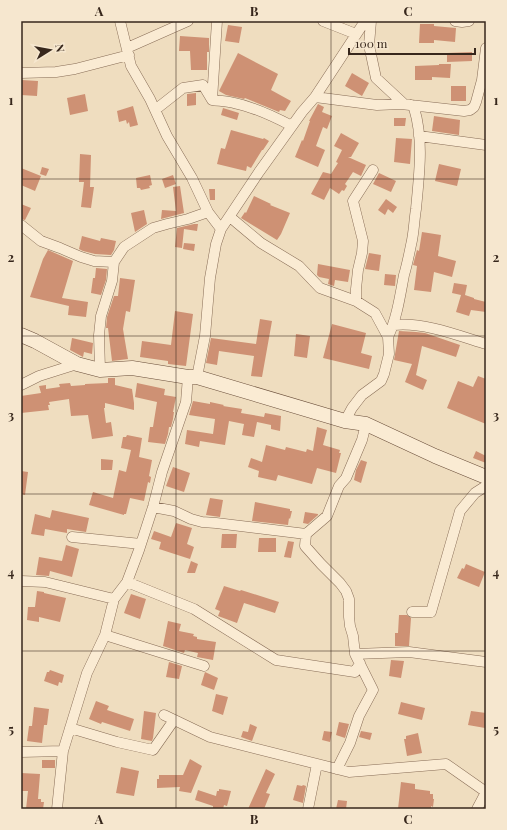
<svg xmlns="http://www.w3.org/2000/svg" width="507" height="830" font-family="'Playfair Display',serif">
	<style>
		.building { fill: #ce9174 }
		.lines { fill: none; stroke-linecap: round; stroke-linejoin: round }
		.street-casing { stroke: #886d57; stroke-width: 11 }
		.secondary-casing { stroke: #6a4e3a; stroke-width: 15 }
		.street { stroke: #faebd3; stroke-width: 10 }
		.secondary { stroke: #faebd3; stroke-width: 14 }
		.grid { fill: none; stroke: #37271c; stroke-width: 1; stroke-opacity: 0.55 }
		.neatline { fill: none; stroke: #37271c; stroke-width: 1.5 }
		.grid-label { font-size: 13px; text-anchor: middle; font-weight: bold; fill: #37271c }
	</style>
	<rect width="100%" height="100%" fill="#efddbf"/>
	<path class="building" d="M420 24H434V26L456 28 455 42 434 40V43H419Z
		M228 25 242 27 239 43 225 41Z
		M180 36 209 38V52H207V70H191L190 51H179Z
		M472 52V61L447 62V53Z
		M238 53 278 74 271 90 291 101 285 111 280 110 279 112 245 98 244 99 226 95 219 91Z
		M439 64H451L450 78 432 77V80H415V66L439 65Z
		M352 73 369 83 362 96 345 86Z
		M22 80 38 81 37 96 21 95V85H22Z
		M451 86H466V101H451Z
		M196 93V105L187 106V94Z
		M85 94 88 111 70 115 67 98Z
		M318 104 324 107 322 112 332 116 327 129 323 127 316 146 325 150 318 167 295 157 302 140 303 141 310 121H309Z
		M133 106 138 125 130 127 129 122 127 124 126 120 119 122 117 111Z
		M223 108 239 113 237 120 221 115Z
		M434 116 460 120 459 135 432 131Z
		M394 118H406L405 126H394Z
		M231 130 263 139 264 138 269 141 263 150H262L251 168 247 166 246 171 217 164 221 148 225 149Z
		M341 133 359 143 351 157H348L366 165 361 176 353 172 345 184 347 186 344 191 342 190 339 194 330 188 324 200 311 194 323 172 331 174 338 163 336 162 342 150 334 146Z
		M396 138 412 139 410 164 394 162Z
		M80 154 91 155 90 187H94L91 208 81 207 84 182H79Z
		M439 164 461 169 457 186 435 181Z
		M42 167 49 169 46 176 40 174Z
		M21 168 41 176 35 191 21 185Z
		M379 173 396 181 391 192 373 184Z
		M150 175 152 185 149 186 150 188 141 190 140 188H137L136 178Z
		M173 175 176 184 165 188 162 179Z
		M180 186 184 213 161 219 162 210 176 211 173 187Z
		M209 189H215V200H210Z
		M254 196 271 204 270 205 290 213 281 234 277 240 241 218 245 212 246 213Z
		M386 199 397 207 393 213 388 209 385 215 378 210Z
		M21 204 31 208 25 220 21 219Z
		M144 210 147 224 135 232 131 213Z
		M194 224H198L197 231 184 229 182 248 175 247 177 228Z
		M422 232 441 235 438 256 456 261 452 277 434 272 431 292 414 290 417 266 413 265 417 250 419 251Z
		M82 236 100 241 101 238 116 241 114 250 111 255 95 254 83 251 79 249Z
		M184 243 195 244 194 251 183 249Z
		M48 250 73 261 62 298 88 302 86 317 68 315 69 306 30 297 43 259Z
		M369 253 381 255 379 271 365 269Z
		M318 264 350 270 348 282 335 280 334 286 328 284 329 279 319 277 317 275Z
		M96 268 107 269 106 280 101 295 91 293 93 278H95Z
		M385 274 396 275 395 286 384 285Z
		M120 278 135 280 130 312 126 311 123 329 128 359 112 361 108 328H106L107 317 114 296H118Z
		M454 283 467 285 465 295 474 298V299L486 302V312L471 310 469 316 456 312 461 295 452 293Z
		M175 311 193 314 186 366 168 364V361L140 357 142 341 171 345Z
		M260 319 272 321 262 377 251 376 254 356 219 351 217 365 206 363 211 338 256 344Z
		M332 324 366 333 361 353 372 356 369 369 323 358Z
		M399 331 416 332 425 333 460 345 456 357 422 346 416 375 427 380 423 390 405 382 412 364 394 360Z
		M296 334 310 336 307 358 294 356Z
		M72 338 93 343 92 354 84 352 83 357 70 350Z
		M478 376 486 379V424L447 408 458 381 473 387Z
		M108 378H115V385L132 389 134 403V410L105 403V408H104L106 423 111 422 113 436 92 439 88 415 71 416 69 399 49 402 50 405H48L49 410 21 413V396L41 393 39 386 46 385V389L60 387 59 384 70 383 71 386 85 385V384L108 383Z
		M137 383 165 389 164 395 176 397 173 412H174L173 419 171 427H169L168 434 165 444 148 442 150 427H153L157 402 135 397Z
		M193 401 210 404V402L224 405 223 406 242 409 241 413 264 417 265 413 281 416 280 431 271 429V425L257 422 254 437 242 435 244 424 229 421 225 445 200 441 199 447 185 444 187 430 213 434 215 419 189 415Z
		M317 427 327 430 323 445 340 450 339 453H341L336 473 317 468 312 484 278 475 276 481 258 477 259 471 248 467 251 458 262 462 266 445 285 450 286 447 306 452 307 449 313 451Z
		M127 435 142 438 139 457 152 460 149 476 151 477 150 483 148 482 144 501 130 498 126 514H124V515L89 505 93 492 113 498 119 470 126 472 131 450 121 448 123 437H126Z
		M476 451 486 456V463L473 458Z
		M101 459 113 460 112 470H101Z
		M361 460 367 462 361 483 354 480 356 470Z
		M173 467 190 473 184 492 166 486Z
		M21 471 28 472 25 495 21 494Z
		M210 498 223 500 220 517 206 515Z
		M255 502 290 509V511H292L290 519 289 518 288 525 252 521Z
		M52 510 89 518 86 532 67 529V533L45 529 44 536 31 534 35 514 50 518Z
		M305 512 318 514V515L308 524 303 523Z
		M176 523 192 528 187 544 194 547 190 559 159 549 161 542 151 539 154 531 171 537Z
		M222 534H237L236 548H221Z
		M259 538H276V552H258Z
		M288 541 294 542 291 558 284 557Z
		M66 545 79 549 72 577 50 571 49 576 36 575 39 557 62 561Z
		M191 561 198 564 195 573H187Z
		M466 564 485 572 479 587 457 578 462 568 464 569Z
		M224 586 240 591 241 590 279 602 275 613 244 603 237 623 218 616 220 611 215 609Z
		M37 591 44 592V593L66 598 60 622 39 617V622L27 620 28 607H35Z
		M131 594 146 599 140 619 124 613Z
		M399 615H407L411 618 409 646H395V633H398Z
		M168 621 181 624 179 631 194 634 193 636 197 637V639L216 642 213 660 197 657 198 653 185 650 184 653 163 646Z
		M391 660 404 661 401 678 389 676Z
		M169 662 182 666 179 679 166 677Z
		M50 670 64 675 62 683 59 682 58 686 44 681 47 672H49Z
		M205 672 218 678 214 690 201 685Z
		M216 694 228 697 223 715 212 711Z
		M96 701 109 706 107 710 134 719 130 731 102 722 101 724 89 719Z
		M401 702 425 708 422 720 398 714Z
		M34 707 49 709 47 725H44L42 743 27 741 29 726H32Z
		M144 711 156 713 153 738 152 741 141 739Z
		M471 711 486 713 485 728 468 725Z
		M339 722 349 724 345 738 336 735Z
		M250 724 257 727 252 741 241 737 243 731 248 732Z
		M324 731 332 732 330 742 322 740Z
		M361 731 372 733 370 740 359 737Z
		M418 733 422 753 407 756 404 739H406V736Z
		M190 759 202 766 191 793 179 791 180 787 157 788V779H159V775H183Z
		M42 760H55V768H42Z
		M121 767 139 771 134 796 116 793Z
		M266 769 275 774 266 793 270 794 264 809H248Z
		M21 773 40 774 38 799H41V802H44L43 809H26L28 791H21Z
		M401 782 415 784V789L430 791V794H433V799H434L433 807 431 806V809H398Z
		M297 785 302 786 303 785 306 786 303 803 293 800Z
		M219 789 231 791 227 806 224 805 223 809 213 808V806L195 800 198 790 216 796 217 791H219Z
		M338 800 347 801 346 809H336Z"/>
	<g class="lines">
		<g class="street-casing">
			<path id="street" d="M120 21 131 66 150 99 167 136 192 178 208 212 221 229
				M323 21 356 34
				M371 21 369 45 376 78 404 104
				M455 21 462 22 469 21
				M127 48 188 21
				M21 73 56 72 75 69 129 55
				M482 80 486 48
				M315 97 377 105 401 104 464 111 470 110 474 107 476 102 482 80 486 75
				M212 100 217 21
				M155 110 183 88 203 85 212 100C219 101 227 101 234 103 254 107 273 116 292 126
				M419 136 486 145
				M230 217 261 243 299 266 320 288 356 301 375 313 388 337 389 354 384 374 381 381 362 395 352 408 345 421
				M21 225 41 241 60 248 81 257 94 261 114 262
				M356 301V289L358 270 362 253 363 241 353 201 373 170
				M394 325C424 322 457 335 486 344
				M388 337C397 318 400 296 404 275 407 265 409 255 411 245 414 233 414 221 416 209 419 176 424 140 414 108L411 105
				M100 370 99 335 101 316 112 281 114 262 124 247 153 228 167 224 188 219 208 212
				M197 377 205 336 210 278 216 244 221 229 259 172 292 126 302 112 315 97 365 21
				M21 385 39 376 77 364
				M153 507 174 511 191 519 202 522 216 523 306 534
				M72 537 141 544
				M21 581 45 582 114 599
				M127 582 194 609 276 660 355 672 360 663
				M412 612H431L460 511 475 493 486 486
				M105 635 204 666
				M355 654 409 652 486 662
				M164 715 210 737 349 772 446 764 486 792
				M70 728 117 742 153 750 174 720
				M21 752 63 751
				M337 769 350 743 359 716 373 690 355 654 353 636 350 626 349 617V599L346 591 340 583 321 564 305 546 306 534 327 516 339 486 346 478 362 440 366 424
				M57 809 63 751 87 673 105 635 114 599 127 582 139 550 153 507 162 472 186 402 188 377
				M308 809 317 764
				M477 809 486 792"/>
		</g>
		<g class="secondary-casing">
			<path id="secondary" d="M21 335 35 341 77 364 100 370 132 368 188 377H197L345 421 366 424 435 456 486 477"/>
		</g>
		<use href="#street" class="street"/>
		<use href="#secondary" class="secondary"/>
	</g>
	<path class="grid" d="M176 21V809M331 21V809M21 179H486M21 336H486M21 494H486M21 651H486"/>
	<rect width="507" height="830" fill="none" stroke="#f6e7cf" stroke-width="44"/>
	<g transform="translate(50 50) rotate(79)" stroke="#f6e7cf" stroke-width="3" paint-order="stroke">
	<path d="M0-3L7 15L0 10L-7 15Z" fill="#37271c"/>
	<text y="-6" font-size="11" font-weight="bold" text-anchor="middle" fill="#37271c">N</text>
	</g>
	<path d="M349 48v6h126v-6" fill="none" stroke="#37271c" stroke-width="2"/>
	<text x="355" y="48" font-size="12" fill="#37271c" stroke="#f6e7cf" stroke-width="3" paint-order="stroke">100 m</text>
	<rect x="22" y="22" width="463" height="786" class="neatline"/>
	<g class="grid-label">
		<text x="99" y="16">A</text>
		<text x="254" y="16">B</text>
		<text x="408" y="16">C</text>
		<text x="11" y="105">1</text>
		<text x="496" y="105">1</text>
		<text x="11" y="262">2</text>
		<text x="496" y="262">2</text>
		<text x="11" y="420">3</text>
		<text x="496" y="420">3</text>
		<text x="11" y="577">4</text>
		<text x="496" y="577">4</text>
		<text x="11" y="734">5</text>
		<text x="496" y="734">5</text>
		<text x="99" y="824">A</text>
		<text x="254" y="824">B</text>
		<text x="408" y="824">C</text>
	</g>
</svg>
